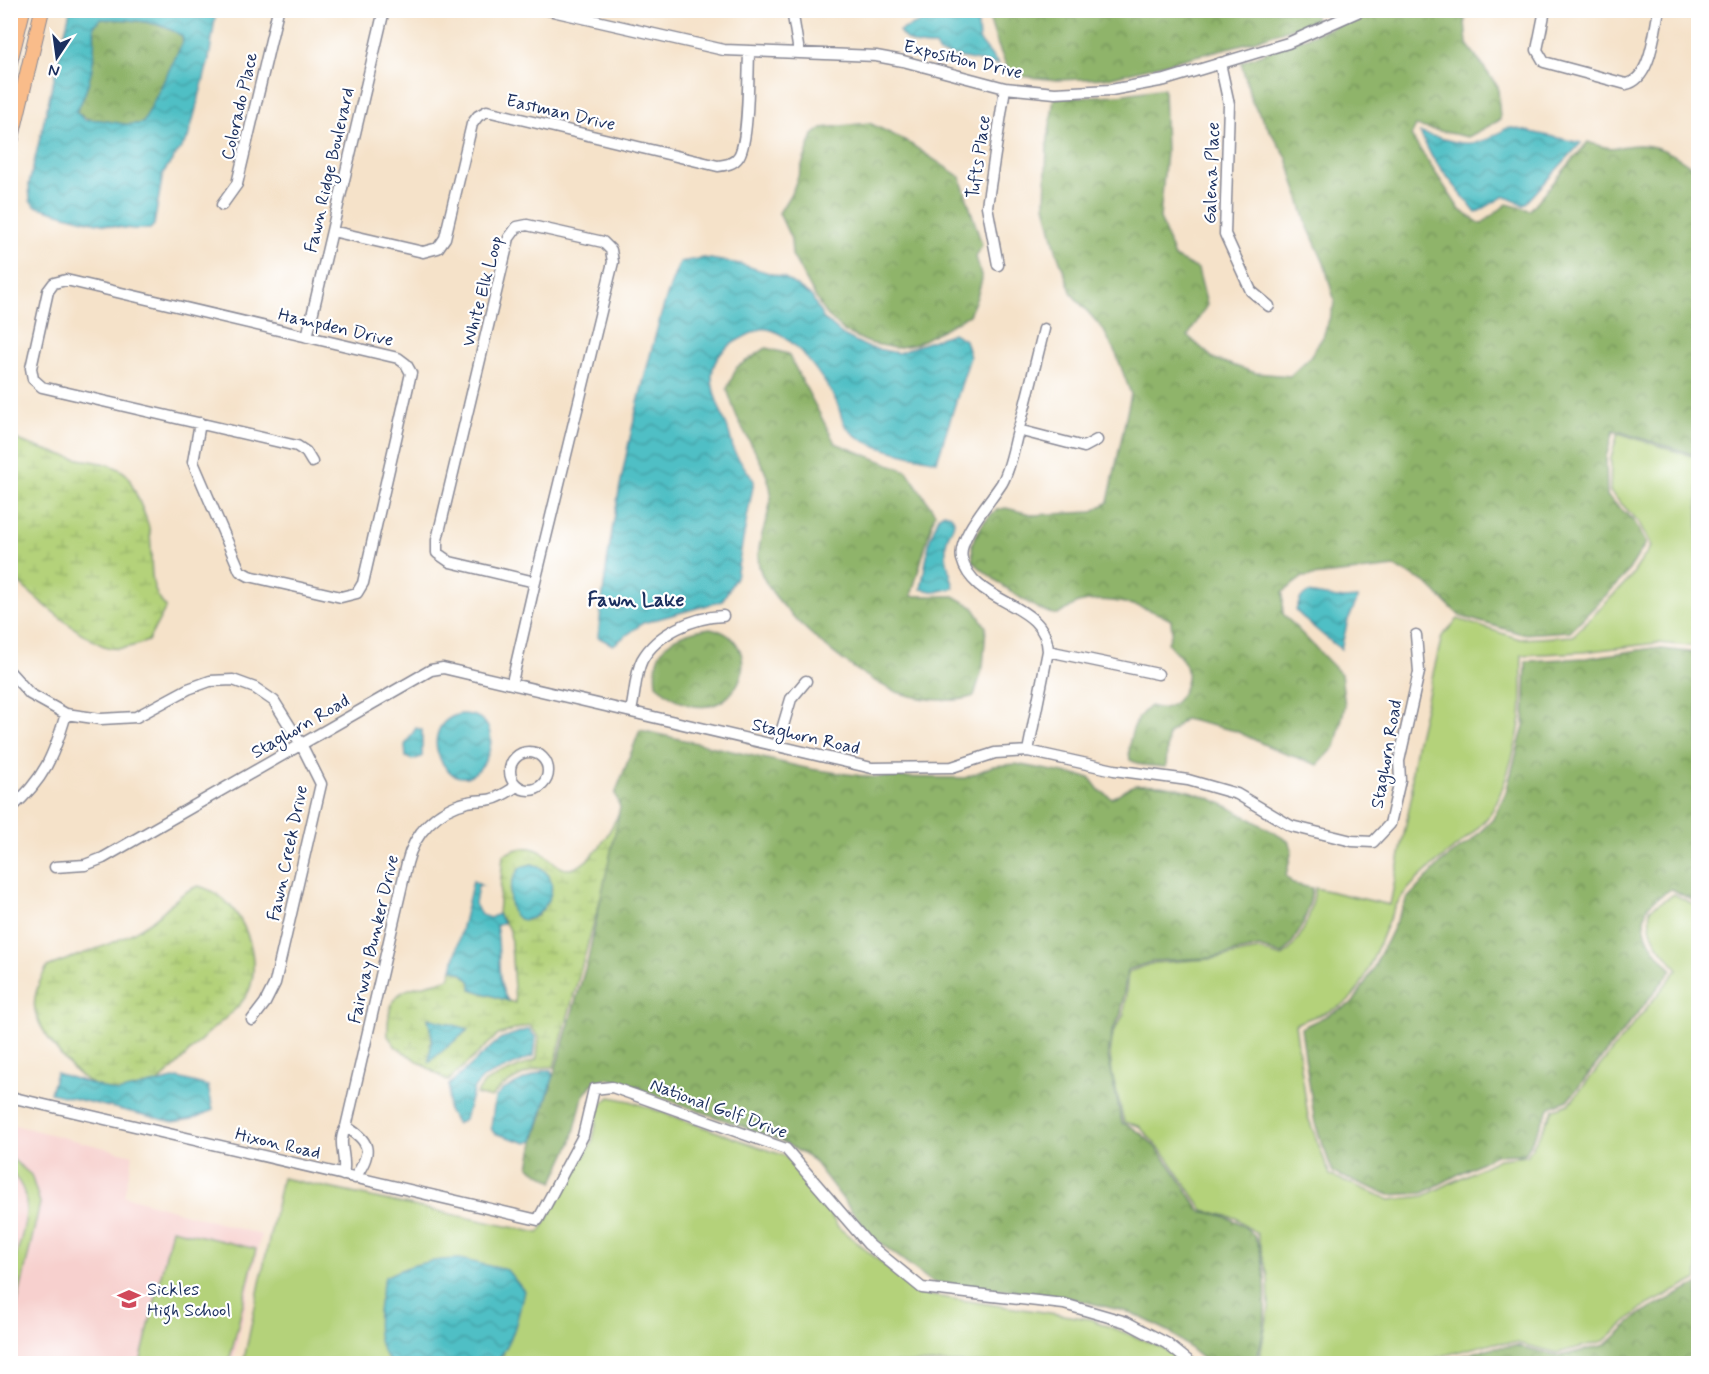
<svg xmlns="http://www.w3.org/2000/svg" width="1709" height="1374" font-family="Mynerve,sans-serif">
	<style>
		.built { fill: #f7d0ce }
		.grass { fill: #b4d27a; stroke: #68806c; stroke-width: 1.5 }
		.forest { fill: url(#forest-crowns); stroke: #557264; stroke-width: 1.5 }
		.wetland { fill: url(#wetland-marsh); stroke: #68806c; stroke-width: 1.5; fill-rule: evenodd }
		.water { fill: url(#water-waves); stroke: #367792; stroke-width: 1.5; fill-rule: evenodd }
		.lines { fill: none; stroke-linecap: round; stroke-linejoin: round }
		.minor-casing { stroke: #888894; stroke-width: 13 }
		.major-casing { stroke: #888894; stroke-width: 16 }
		.minor { stroke: #fff; stroke-width: 10 }
		.major { stroke: #f9bc8a; stroke-width: 14 }
		.labels { text-anchor: middle; stroke-width: 4.5; stroke-linejoin: round; paint-order: stroke }
		.street-label { font-size: 18px; fill: #1b2f5e; stroke: #fff }
		.poi-label { font-size: 18px; fill: #1b2f5e; stroke: #fff; text-anchor: start }
		.neighbourhood-label { font-size: 20px; font-weight: bold; fill: #1b2f5e; stroke: #fff }
	</style>
	<defs>
		<pattern id="forest-crowns" width="20" height="18" patternUnits="userSpaceOnUse" patternTransform="scale(1.5)"><rect width="20" height="18" fill="#8fb46a"/><path d="M2 6a3 3 0 1 1 6 0M12 15a3 3 0 1 1 6 0" fill="none" stroke="#74935a"/></pattern>
		<pattern id="wetland-marsh" width="20" height="14" patternUnits="userSpaceOnUse" patternTransform="scale(1.5)"><rect width="20" height="14" fill="#b4d27a"/><path d="M1 5h8M5 5V1M11 12h8M15 12V8" fill="none" stroke="#9ab56c"/></pattern>
		<pattern id="water-waves" width="16" height="10" patternUnits="userSpaceOnUse" patternTransform="scale(1.5)"><rect width="16" height="10" fill="#50bfc5"/><path d="M0 5q4-4 8 0t8 0" fill="none" stroke="#429ca3"/></pattern>
	</defs>
	<rect width="100%" height="100%" fill="#fff"/>
	<filter id="ink" filterUnits="userSpaceOnUse"><feTurbulence type="fractalNoise" baseFrequency=".0167" numOctaves="2"/><feDisplacementMap in="SourceGraphic" scale="12" xChannelSelector="R" yChannelSelector="G"/><feConvolveMatrix kernelMatrix="1 2 1 2 8 2 1 2 1" color-interpolation-filters="sRGB"/></filter>
	<filter id="wash" filterUnits="userSpaceOnUse"><feTurbulence type="fractalNoise" baseFrequency=".008" numOctaves="4" result="noise"/><feDisplacementMap in="SourceGraphic" scale="24" xChannelSelector="R" yChannelSelector="G"/><feGaussianBlur stdDeviation="1.35" result="paint"/><feColorMatrix in="noise" values="0 0 0 0 0 0 0 0 0 0 0 0 0 0 0 0 0 1.4 0 .05"/><feComposite in="paint" operator="in"/></filter>
	<g filter="url(#wash)">
		<rect width="100%" height="100%" fill="#f5e2c9"/>
		<path class="built" d="M10 1124 133 1155 124 1196 261 1235 233 1363H11Z"/>
		<path class="grass" d="M1618 433 1698 458V647L1657 643 1583 652 1522 655C1521 677 1524 702 1520 724 1516 748 1502 799 1487 818 1464 846 1427 865 1403 895 1382 921 1371 981 1349 1000 1335 1012 1312 1016 1295 1024L1308 1117 1330 1175 1390 1200 1424 1196 1499 1159 1527 1156 1554 1109 1569 1104 1678 969C1662 950 1646 937 1650 909L1674 894 1698 907V1279L1642 1308 1604 1341 1558 1353 1517 1343H1492L1426 1360 1427 1363H1256L1259 1361 1269 1308 1268 1276 1257 1234 1236 1218 1203 1210 1167 1157 1139 1126 1124 1122 1112 1073 1110 1055 1113 1033 1124 1014 1128 972 1154 963 1211 959 1259 950 1282 957C1302 942 1312 913 1315 888L1390 905 1412 794V771L1416 745 1442 636 1458 619 1520 639 1573 636 1630 578 1651 546 1638 521 1610 492 1611 458Z
			M610 1097 630 1101 785 1156 810 1180 838 1227 920 1294 1090 1319 1161 1347 1183 1363H494L504 1354 388 1360 392 1363 243 1364 282 1178 539 1233 592 1143 600 1106Z
			M11 1158 31 1175 40 1203 11 1332C10 1314 8 1294 11 1277 17 1243 42 1200 11 1173Z
			M172 1229 256 1249 229 1363H140Z"/>
		<path class="forest" d="M1314 10 1316 20 1247 43 1108 78 1057 80 1010 75 997 43 987 11Z
			M1375 11H1464L1467 44 1498 87 1500 120 1468 137 1416 126 1411 136 1460 210 1481 224 1507 204 1530 210 1588 142C1615 152 1613 146 1639 145 1662 145 1680 158 1698 171V456L1614 430 1606 457 1607 496 1634 521 1646 543 1625 576 1570 631 1522 634 1460 616 1425 582 1395 567 1303 577 1283 592V614L1341 674 1345 706 1335 747 1318 765 1278 751 1236 731 1184 719 1168 735 1166 767 1142 765 1130 760C1127 740 1133 719 1150 706 1154 707 1160 709 1164 708 1180 705 1191 681 1186 666 1183 658 1173 650 1168 643L1172 632 1171 620C1146 606 1107 595 1078 603 1071 605 1065 613 1057 614 1041 617 985 573 973 561L972 543 984 522 996 510 1006 508 1034 515 1092 512 1108 502 1131 394 1117 356 1103 329 1072 294 1056 250 1045 205 1047 146 1054 98 1119 95 1164 88 1166 152 1160 218 1174 257 1198 269 1207 305 1188 336 1214 359 1256 373 1290 376 1309 358 1323 337 1335 302 1324 263 1307 225 1287 158 1252 102 1241 62Z
			M100 19C127 19 159 20 182 36L183 42 144 123C128 127 88 123 76 112 90 89 96 52 94 26Z
			M869 123 906 141 960 177 982 245 976 257 982 279 977 297 969 315 916 344 896 348 869 343 844 331 824 312 792 255 791 239 779 213 793 190 813 135 822 128Z
			M766 348 788 354 835 443 907 471 935 513 911 596H954L973 607 986 627 983 667 974 696C957 703 926 700 907 695 867 687 768 607 759 566 755 541 771 517 771 494 770 473 749 442 740 423 734 412 731 400 727 389L737 367Z
			M710 628C780 643 726 753 656 684 651 645 675 633 710 628Z
			M1653 648 1698 653V903L1671 889C1664 894 1652 900 1648 907 1635 930 1658 955 1672 970L1568 1100 1550 1107 1525 1154 1495 1155 1423 1193 1389 1195 1333 1173 1315 1123 1301 1028 1353 1003 1370 975 1407 899 1443 861 1471 841 1493 819 1506 792 1524 726 1526 661 1586 658Z
			M640 730 810 769 870 777 965 778 993 766 1016 764 1090 778 1099 790 1112 798C1119 795 1129 785 1136 785 1194 780 1241 814 1288 841L1292 849 1286 876 1293 884 1312 888C1310 911 1299 938 1282 955L1259 947 1210 958 1154 961 1127 970 1121 1014 1112 1032 1108 1056 1122 1123C1155 1134 1181 1182 1200 1211 1219 1214 1241 1219 1254 1236 1270 1259 1269 1342 1253 1363H1208L1170 1332 1132 1313 1066 1297 932 1282 871 1236 813 1160 780 1140 608 1078 592 1084 583 1096 572 1141 553 1182 529 1167 534 1142 588 959 620 807 615 794Z
			M1698 1284V1363H1437L1494 1347 1518 1346 1560 1356 1606 1345 1640 1314Z"/>
		<path class="wetland" d="M10 437C30 445 49 452 70 457 88 462 114 461 128 476 135 492 143 508 148 524 156 549 143 586 166 607L148 641C136 645 124 650 111 648 87 644 30 593 11 576Z
			M619 814 601 897 554 1067C539 1064 499 1085 491 1098L476 1094 485 1082 537 1059 539 1037 529 1025 498 1035 448 1081 396 1047 388 1036C386 980 412 992 449 978L452 969 462 973 471 982V989L515 1003 510 930 498 914 503 855C512 851 520 847 530 848 555 850 559 893 597 850 606 840 612 825 619 814ZM532 864C561 876 546 894 538 916 501 928 502 870 532 864ZM428 1019 468 1029 430 1044 432 1037Z
			M198 886C237 895 261 947 251 985 246 1005 219 1022 205 1036 194 1046 168 1077 156 1083 109 1105 80 1083 53 1045 31 1014 28 1001 47 967 82 953 119 944 150 922 168 910 177 893 198 886Z"/>
		<path class="water" d="M70 11H216L209 59 194 116 188 138 163 173 154 225 150 229C122 232 64 215 35 206L30 201 29 184ZM100 19C127 19 159 20 182 36L183 42 143 123C123 128 105 117 85 120L76 112C91 86 96 55 94 26Z
			M946 11H977L979 40 999 65 939 53 935 46C919 46 908 45 899 31Z
			M1508 127 1581 143 1524 205 1504 196 1476 213 1432 157 1420 133C1459 142 1473 153 1508 127Z
			M704 258 740 264 785 278 812 297 823 318 843 335 867 347 898 353 953 333 965 340 970 357 937 461C910 455 862 449 845 425 841 419 840 410 837 403 827 382 788 325 761 329 755 331 746 336 740 339 698 361 712 390 726 424 730 433 731 442 734 451 739 461 748 471 754 481L736 577 722 601 643 623 613 645 598 637C607 547 623 459 646 371 656 334 664 297 680 262Z
			M944 513 951 515 954 521C954 528 949 532 947 539 943 557 950 571 954 588L936 592 921 589 930 539 939 516Z
			M1308 593 1343 599 1358 598 1348 620 1341 649C1335 646 1299 615 1296 610L1301 598Z
			M461 714C522 714 475 812 443 764 430 743 436 719 461 714Z
			M416 728 422 730V757L412 760 406 757 405 745Z
			M532 864C584 882 516 953 510 901 509 888 512 877 521 867Z
			M473 881 482 886H478L475 904 481 915 490 918 498 914 503 923 496 926C502 950 494 979 508 1001L471 989V982L462 973 452 969Z
			M428 1018 469 1029 429 1062 432 1037Z
			M529 1029 536 1038 534 1056 483 1078 474 1088 465 1119 457 1124 448 1110 449 1085 500 1039Z
			M545 1070H551L553 1078 533 1141 527 1143 494 1133 491 1128 495 1098 503 1090Z
			M56 1073 117 1092 178 1078 208 1086 213 1110 192 1119 173 1122 50 1093Z
			M459 1259 507 1270 524 1291C518 1316 514 1344 494 1363H392C369 1344 378 1302 385 1277 410 1264 431 1260 459 1259Z"/>
	</g>
	<g filter="url(#ink)">
		<g class="lines">
			<g class="minor-casing">
				<path id="minor" d="M548 10 724 50 876 56 903 61 1005 88 1055 93 1111 90 1165 80 1288 43 1362 10
					M792 10 799 52
					M1545 10 1537 50 1544 62 1626 84C1651 80 1654 32 1659 10
					M1220 63 1229 104 1225 234 1251 291 1269 306
					M222 205 237 184 278 10
					M527 225 603 242 611 250 613 262 535 582 450 562 437 553V540L509 238 517 227Z
					M332 231 423 252 438 248 445 238 472 124 478 116 487 111 718 166C726 165 734 164 739 156 749 139 748 75 749 53
					M998 265 987 206 1005 88
					M307 337 384 10
					M200 423 193 462 240 571 249 576 341 597 357 593 363 583 411 373 406 364 398 358 66 280 54 283 48 291 31 368 33 379 42 387 297 446 306 452 312 462
					M1018 430 1084 447 1097 440
					M1048 651 1158 674
					M10 672 30 694 66 714 101 719 136 717 188 689 210 681 233 680 255 688 274 701 301 744 321 784 275 983 265 1003 252 1020
					M512 682 535 582
					M631 711C635 695 635 674 642 660 657 633 694 617 723 616
					M777 746 791 699 806 681
					M1028 751 1048 651C1046 600 974 606 962 559 957 537 991 501 1002 483 1010 469 1013 451 1017 435 1027 400 1035 365 1044 329
					M510 771a19 19 0 1 1 38 0a19 19 0 1 1-38 0Z
					M10 809C44 780 54 755 66 714
					M55 867 85 865 103 858 431 670 443 668 872 768 952 767 995 753 1028 751 1114 770 1188 780 1237 794 1291 826 1352 841 1373 842 1390 824 1400 780 1399 761 1419 672 1416 635
					M10 1097 538 1220 583 1136 594 1089 612 1087 786 1149 868 1244 922 1288 1064 1304 1126 1322 1166 1343 1192 1364
					M346 1127 407 863C414 833 437 809 468 802 476 800 484 801 492 799 501 797 509 791 517 786
					M343 1175C348 1157 336 1144 346 1127 374 1143 370 1154 355 1178"/>
			</g>
			<g class="major-casing">
				<path id="major" d="M10 62 23 10
					M10 146 42 10"/>
			</g>
			<use href="#minor" class="minor"/>
			<use href="#major" class="major"/>
		</g>
	</g>
	<defs>
		<g id="school-bare" transform="scale(1.8)"><path d="M0-5L7-2L0 1L-7-2ZM-4 1L0 2.5L4 1V4Q0 6-4 4Z" fill="#d1495b" stroke="#fff" stroke-width="2.5" paint-order="stroke"/></g>
	</defs>
	<g fill-rule="evenodd">
		<use href="#school-bare" x="129" y="1299"/>
	</g>
	<g class="labels">
		<g class="street-label">
			<text transform="translate(963 59) rotate(13)" y="6">Exposition Drive</text>
			<text transform="translate(239 106) rotate(-77)" y="6">Colorado Place</text>
			<text transform="translate(561 112) rotate(13)" y="6">Eastman Drive</text>
			<text transform="translate(978 157) rotate(-82)" y="6">Tufts Place</text>
			<text transform="translate(329 170) rotate(-77)" y="6">Fawn Ridge Boulevard</text>
			<text transform="translate(1211 173) rotate(-88)" y="6">Galena Place</text>
			<text transform="translate(482 291) rotate(-75)" y="6">White Elk Loop</text>
			<text transform="translate(336 327) rotate(13)" y="6">Hampden Drive</text>
			<text transform="translate(300 726) rotate(-30)" y="6">Staghorn Road</text>
			<text transform="translate(806 736) rotate(13)" y="6">Staghorn Road</text>
			<text transform="translate(1386 754) rotate(-80)" y="6">Staghorn Road</text>
			<text transform="translate(287 853) rotate(-78)" y="6">Fawn Creek Drive</text>
			<text transform="translate(373 939) rotate(-77)" y="6">Fairway Bunker Drive</text>
			<text transform="translate(719 1108) rotate(20)" y="6">National Golf Drive</text>
			<text transform="translate(278 1143) rotate(13)" y="6">Hixon Road</text>
		</g>
		<g class="poi-label">
			<text x="147" y="1295">Sickles<tspan x="147" dy="21">High School</tspan></text>
		</g>
		<g class="neighbourhood-label">
			<text x="636" y="606">Fawn Lake</text>
		</g>
	</g>
	<rect width="1709" height="1374" fill="none" stroke="#fff" stroke-width="36"/>
	<g transform="translate(57 57) rotate(193)" stroke="#ffffff" stroke-width="4.5" paint-order="stroke">
	<path d="M0-4.5L10 22L0 15L-10 22Z" fill="#1b2f5e"/>
	<text y="-9" font-size="16" font-weight="bold" text-anchor="middle" fill="#1b2f5e">N</text>
	</g>
</svg>
